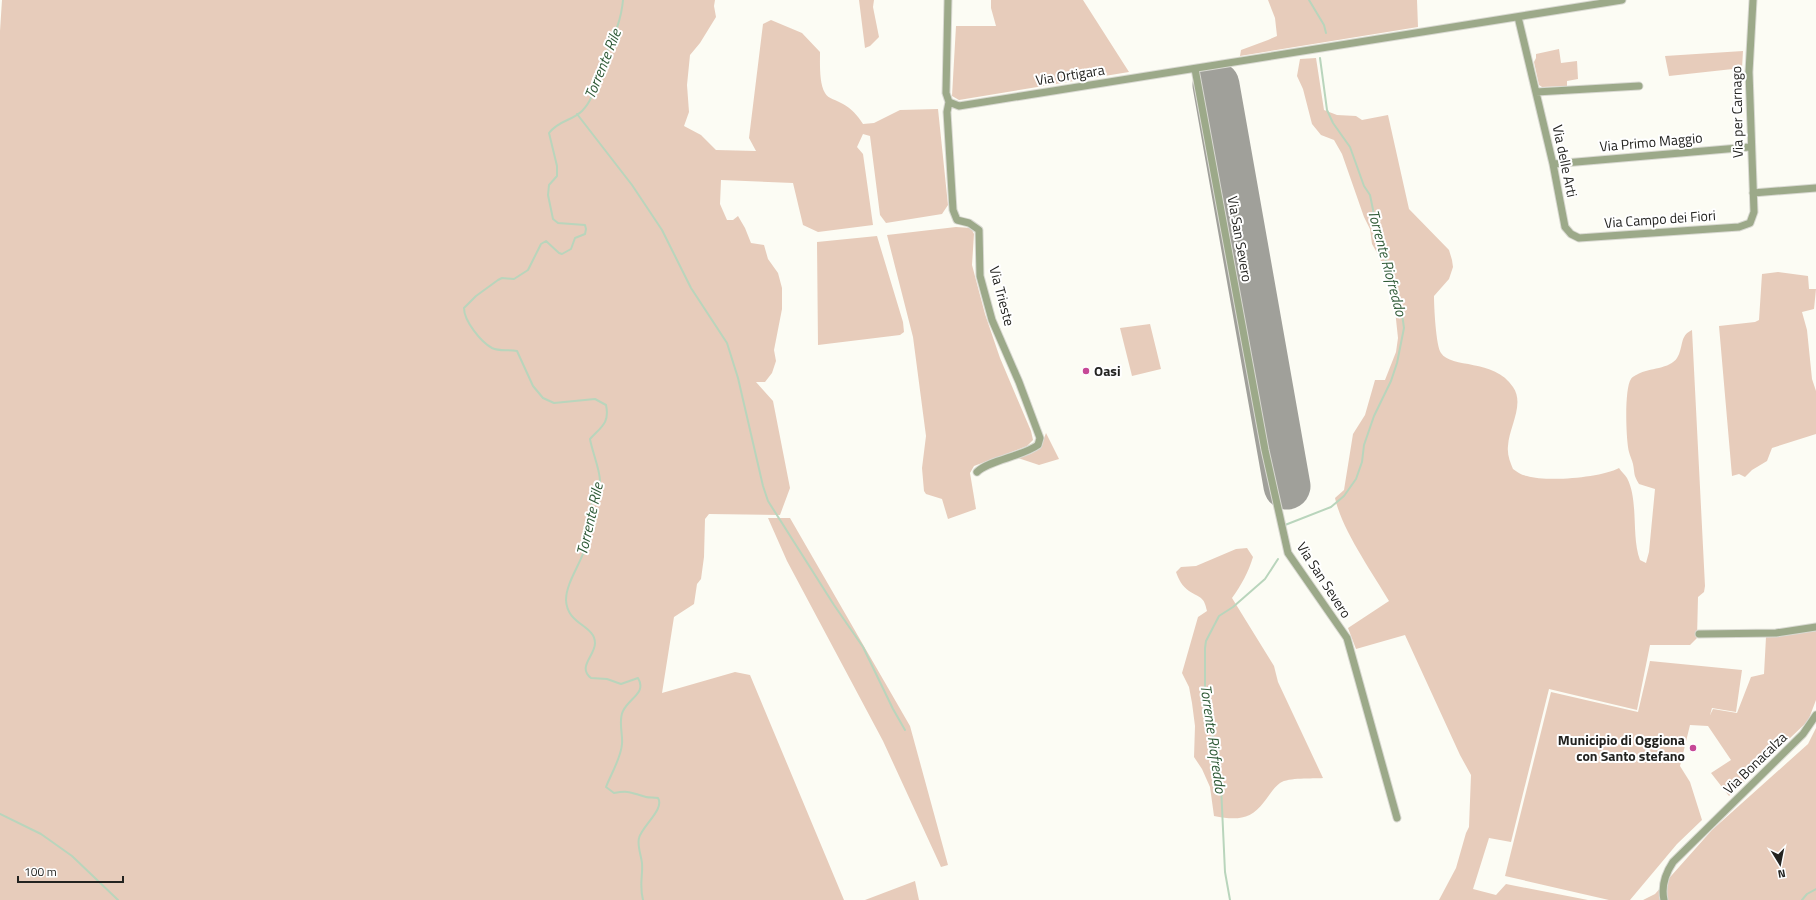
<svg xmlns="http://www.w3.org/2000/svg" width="1816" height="900" font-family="'Titillium Web',sans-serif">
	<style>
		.green { fill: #e7ccbb }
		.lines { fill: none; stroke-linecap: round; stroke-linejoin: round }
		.stream { stroke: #b9d5bc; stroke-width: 2 }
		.runway { stroke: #a0a09a; stroke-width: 47 }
		.minor-casing { stroke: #d9d9d2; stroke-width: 9 }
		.minor { stroke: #9ca989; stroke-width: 7 }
		.poi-dot { fill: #c64896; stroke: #fff; stroke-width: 1.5 }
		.labels { text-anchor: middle; stroke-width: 4; stroke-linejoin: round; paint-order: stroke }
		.street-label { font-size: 14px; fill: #232320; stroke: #fff }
		.poi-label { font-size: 14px; font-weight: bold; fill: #232320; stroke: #fff; text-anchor: start }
		.water-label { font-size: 15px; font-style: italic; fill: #305b38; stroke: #fff }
	</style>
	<rect width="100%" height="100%" fill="#fcfcf4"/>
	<path class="green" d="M2 0H715L714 6 716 17 700 43 690 55 687 85 689 112 684 126 701 135 716 150 756 151 749 138 763 24 771 20 802 33 820 52C820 63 819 83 825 93 828 99 837 100 843 104 851 108 858 116 863 124L874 123 900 110 938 109 948 205 942 214 886 223 880 215 870 136 863 134 857 147 863 154 873 225 818 232 803 225 793 183 721 180 720 204 727 220H733L738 216 745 228 751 243 764 245 768 259 778 273 782 288V309L774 350 776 361 772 373 765 382H756L773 401 790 488 780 515 709 514 705 519 704 557 701 579 697 584 694 604 674 617 662 693 735 672 750 675 844 900H0V31Z
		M859 0H874L873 7 879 37 870 46 865 48Z
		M991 0H1083L1129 72 959 100 952 96 956 26H996L991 8Z
		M1268 0H1417L1418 27 1240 56 1241 50 1268 40 1277 36 1275 18Z
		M1559 49 1561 63 1577 61 1578 79 1567 81V86L1542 87 1539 85 1534 62 1536 58V54Z
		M1743 51 1742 68 1669 76 1665 56Z
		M1316 58 1324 110 1337 115 1356 116 1362 120 1388 115 1409 209 1449 250 1452 260 1453 267 1449 279 1434 296C1434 307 1436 346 1441 353 1451 369 1494 358 1513 387 1525 404 1509 427 1508 446 1507 454 1510 462 1513 469 1517 472 1521 475 1527 476 1547 482 1600 478 1619 468 1621 471 1625 475 1627 478 1639 501 1631 536 1640 560L1646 563 1649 552 1655 489 1639 484C1633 474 1635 474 1633 464 1632 460 1630 456 1629 452 1626 441 1624 389 1631 379 1632 377 1636 375 1638 374 1649 368 1670 369 1677 358 1684 347 1679 336 1692 330L1705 586 1704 592 1698 597 1697 638 1690 645H1650L1637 710 1549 689 1511 842 1489 838 1473 889 1496 895 1506 884 1588 900H1439L1456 868 1466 833 1469 827 1471 775 1460 755 1405 635 1356 649 1348 628 1389 601C1372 572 1342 530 1335 498L1344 490 1353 434 1365 415 1375 380H1385L1396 352 1398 338 1395 310 1380 258 1372 244 1370 229 1364 217 1342 154 1334 140 1321 135 1312 124 1303 89 1297 76 1300 59Z
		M956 227 971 228 974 234 972 265 985 314 1000 358 1031 431 1033 440 1027 446 974 466 970 473 976 509 948 519 942 499 926 494 924 491 922 468 926 436 913 337 887 235Z
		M877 236 903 322 904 332 900 335 818 345 817 242Z
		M1778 272 1808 276 1809 289H1816L1814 309 1802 312 1807 330 1812 379 1816 391V434L1772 448 1767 461 1752 470 1745 477 1739 474 1732 476 1719 326 1755 322 1759 320 1762 274Z
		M1150 324 1161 369 1132 376 1120 328Z
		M1046 433 1059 459 1039 465 1018 458C1036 453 1040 450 1046 433Z
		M768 518H790L910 726 948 865 941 867 883 741 787 561Z
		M1247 548 1253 557C1248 573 1242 584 1232 598L1274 666 1278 682 1323 778C1312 779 1289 777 1280 783 1274 787 1269 796 1264 802 1250 821 1235 820 1214 816L1210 787 1202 769 1194 757 1195 726 1192 703 1189 687 1182 673 1198 617 1207 611C1204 596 1200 598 1189 591 1182 586 1179 580 1176 572L1181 567 1196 566 1236 549Z
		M1816 631V700L1808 721 1729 796 1711 773 1731 760 1708 726 1690 725 1680 766 1690 782 1702 820 1677 844 1630 900H1609L1505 876 1551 692 1638 712 1650 661 1742 670 1736 712 1712 708 1710 715 1713 709 1737 713 1751 677 1764 674 1766 637Z
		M1816 728V900H1643L1655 894 1712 830 1808 744Z
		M915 881 919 900H865Z"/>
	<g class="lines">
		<path class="stream" d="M623 0C621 24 611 42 602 64 596 80 595 98 582 111 572 121 559 120 549 133L557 166V176L549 185 548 195 553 219 558 223 585 225 586 229 585 234 575 238 571 249 562 254 559 253 546 241 541 244 528 270 514 279 502 278 498 280 476 296 464 308C464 321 481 342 492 348 500 352 509 349 517 351L533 386 543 398 554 403 595 399 606 405C610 423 601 427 590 439 592 451 600 470 600 481 600 489 595 493 593 500 587 516 591 535 584 551 579 566 566 584 566 600 567 625 595 625 595 643 595 656 577 667 591 678L607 679 621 684 638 678C647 693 629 698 623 711 618 721 623 733 622 744 621 758 611 774 606 787L614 793C630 790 631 793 646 797 650 798 654 797 658 798 665 809 642 826 639 838 637 845 641 855 642 863 643 877 639 884 643 900
			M1309 0 1324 25 1326 33
			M577 114 632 185 662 230 691 288 727 343 738 378 763 486 768 501 834 605 863 647 893 709 905 730
			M1285 525 1331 507 1344 496 1356 479 1362 462 1364 445 1374 416 1391 381 1397 363 1404 328 1401 307 1379 239 1370 195 1364 186 1350 147 1333 123 1327 110 1320 58
			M0 814 41 834 72 856 118 900
			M1230 900 1225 872 1221 786 1205 690V648L1206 641 1219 616 1233 607 1265 579 1278 559
			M1802 900 1807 894 1816 889"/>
		<path class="runway" d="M1216 85 1287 486"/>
		<g class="minor-casing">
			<path id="minor" d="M948 0 946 93 949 102 947 112 953 210 957 220 969 223 979 230 980 276 992 320 1019 382 1040 438 1038 445C1021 457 989 460 977 472
				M1518 17 1553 164 1565 227 1571 234 1579 238 1739 227 1750 223 1754 212 1749 72 1753 0
				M1195 69 1265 450 1288 553 1347 638 1397 818
				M1536 92 1639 86
				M949 102 959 106 1622 0
				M1553 164 1750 147
				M1753 193 1816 188
				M1699 634 1776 633 1816 627
				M1664 900C1661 886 1665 874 1673 862L1803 734 1816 715"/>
		</g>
		<use href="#minor" class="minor"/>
	</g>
	<g class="poi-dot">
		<circle cx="1086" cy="371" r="4"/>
		<circle cx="1693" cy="748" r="4"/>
	</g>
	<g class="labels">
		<g class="street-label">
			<text transform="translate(1070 75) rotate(-9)" y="5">Via Ortigara</text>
			<text transform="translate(1737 112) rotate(-91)" y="5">Via per Carnago</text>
			<text transform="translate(1651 142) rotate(-5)" y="5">Via Primo Maggio</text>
			<text transform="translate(1565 161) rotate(78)" y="5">Via delle Arti</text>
			<text transform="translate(1660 219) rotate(-4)" y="5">Via Campo dei Fiori</text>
			<text transform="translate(1240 239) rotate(80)" y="5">Via San Severo</text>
			<text transform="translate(1002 296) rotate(75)" y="5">Via Trieste</text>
			<text transform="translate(1324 580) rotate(57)" y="5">Via San Severo</text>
			<text transform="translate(1755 763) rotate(-44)" y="5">Via Bonacalza</text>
		</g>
		<g class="poi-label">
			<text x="1094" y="376">Oasi</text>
			<text x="1685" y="745" text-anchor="end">Municipio di Oggiona<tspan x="1685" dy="16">con Santo stefano</tspan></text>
		</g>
		<g class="water-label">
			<text transform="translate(603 64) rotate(-68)" y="5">Torrente Rile</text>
			<text transform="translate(1387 263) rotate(75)" y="5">Torrente Riofreddo</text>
			<text transform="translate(590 519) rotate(-77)" y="5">Torrente Rile</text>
			<text transform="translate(1213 739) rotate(82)" y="5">Torrente Riofreddo</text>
		</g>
	</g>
	<g transform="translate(1780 864) rotate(170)" stroke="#ffffff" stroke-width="3" paint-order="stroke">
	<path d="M0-3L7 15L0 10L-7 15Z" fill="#232320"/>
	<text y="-6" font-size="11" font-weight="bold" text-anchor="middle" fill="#232320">N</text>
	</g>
	<path d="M18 876v6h105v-6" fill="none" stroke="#232320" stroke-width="2"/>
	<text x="24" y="876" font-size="12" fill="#232320" stroke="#ffffff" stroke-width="3" paint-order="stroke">100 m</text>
</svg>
